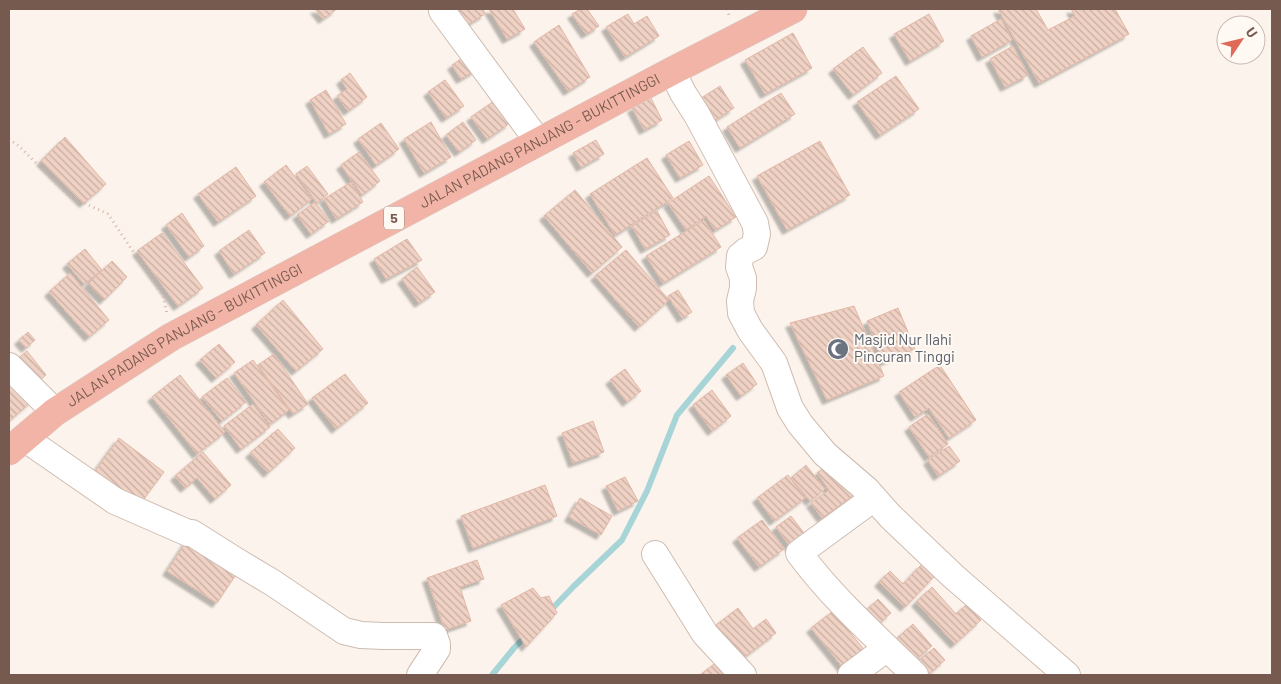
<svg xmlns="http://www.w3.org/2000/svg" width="1281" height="684" font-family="Barlow,sans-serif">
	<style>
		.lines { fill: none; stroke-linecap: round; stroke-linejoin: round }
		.stream { stroke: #a7d4d7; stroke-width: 6 }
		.building { fill: url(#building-back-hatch); stroke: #e2b7a6; filter: url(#shadow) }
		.minor-casing { stroke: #cebcb1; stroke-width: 28 }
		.highway-casing { stroke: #d9d1ce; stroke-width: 29 }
		.path { stroke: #d6b5a7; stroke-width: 3; stroke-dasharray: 1 4; stroke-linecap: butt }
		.minor { stroke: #fff; stroke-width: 26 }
		.highway { stroke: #f2b4a6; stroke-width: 28 }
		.labels { text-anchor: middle; stroke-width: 4; stroke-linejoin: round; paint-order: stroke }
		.shield { fill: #fef9f3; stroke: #a08a80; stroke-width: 1 }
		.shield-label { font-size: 14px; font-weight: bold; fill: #775a4f }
		.street-label { font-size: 15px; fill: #775a4f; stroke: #fef9f3 }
		.worship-label { font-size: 15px; fill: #5b616d; stroke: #fef9f3; text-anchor: start }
	</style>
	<defs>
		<pattern id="building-back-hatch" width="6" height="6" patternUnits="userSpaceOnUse" patternTransform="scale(1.25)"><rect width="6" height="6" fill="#f0d2c5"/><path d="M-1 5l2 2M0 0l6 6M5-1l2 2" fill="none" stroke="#c7ada2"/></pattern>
		<filter id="shadow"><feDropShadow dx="-4.5" dy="4.5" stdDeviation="1" flood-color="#0004"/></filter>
	</defs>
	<rect width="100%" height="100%" fill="#fcf4ec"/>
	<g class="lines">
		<path class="stream" d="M549 612 574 586 622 540 647 491 677 415 733 348
			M492 675 514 648 527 635"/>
	</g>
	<path class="building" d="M315 9H337L323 19Z
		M450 9H483L485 14 462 28Z
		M489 9H513L525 29 507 39Z
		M581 9H587L599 26 586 34 572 14Z
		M998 9H1036L1048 30 1075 16 1071 9H1115L1129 34 1039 83Z
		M628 14 634 24 647 16 659 36 625 57 606 27Z
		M929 14 944 41 910 61 894 34Z
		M1001 19 1012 40 982 57 971 36Z
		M559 25 590 77 568 91 534 42Z
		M793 33 812 68 765 94 745 60Z
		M1013 46 1028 75 1005 87 990 59Z
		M863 47 882 73 853 95 833 69Z
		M467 55 476 70 461 79 452 65Z
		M350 73 367 97 348 111 337 96 347 89 341 80Z
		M896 76 919 109 880 135 857 102Z
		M445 80 464 106 446 118 428 92Z
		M720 86 734 108 706 126 692 104Z
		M326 90 346 124 329 134 310 100Z
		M781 93 795 114 740 148 727 127Z
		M651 98 662 120 644 130 632 108Z
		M494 101 510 123 487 139 471 117Z
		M431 122 451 157 424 173 404 139Z
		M463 122 476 140 459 152 446 135Z
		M381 123 399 149 376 165 358 139Z
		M65 137 106 184 84 203 41 161Z
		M596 140 604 154 581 167 573 153Z
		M689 141 703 165 680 178 666 155Z
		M820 141 850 195 787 230 757 176Z
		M359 152 380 181 362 195 341 165Z
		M647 158 673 198 615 235 590 194Z
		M286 165 312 199 290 216 264 182Z
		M307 166 328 194 317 203 296 174Z
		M236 167 256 196 218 222 198 194Z
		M709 176 736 217 715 230 706 216 686 230 668 203Z
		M351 182 363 202 336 219 324 199Z
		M575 190 622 247 592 273 544 216Z
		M315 202 329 221 311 234 297 215Z
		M657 211 670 235 645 249 632 226Z
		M182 213 204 246 189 257 166 225Z
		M704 220 721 247 663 283 646 256Z
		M249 230 265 253 234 274 219 251Z
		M162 233 203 288 178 306 137 251Z
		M407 239 422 260 386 279 374 259Z
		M85 249 102 270 84 284 67 264Z
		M626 250 669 300 639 327 595 276Z
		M112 261 127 277 104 300 88 284Z
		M417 267 435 292 419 303 402 279Z
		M70 273 109 320 89 337 49 292Z
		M678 290 692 312 682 318 668 296Z
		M283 300 323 349 296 371 256 325Z
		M854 306 884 376 827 400 790 323Z
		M898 308 915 349 883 362 867 321Z
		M28 332 35 340 26 348 19 340Z
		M219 344 235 362 216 378 200 360Z
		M27 351 46 375 34 385 15 361Z
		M274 354 308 404 293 414 258 365Z
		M253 360 289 410 270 424 234 373Z
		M743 363 757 384 741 396 726 375Z
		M940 365 976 420 949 438 929 408 915 417 899 392Z
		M625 369 641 391 627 402 610 380Z
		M9 373 32 401 9 421Z
		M345 374 368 403 336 429 312 398Z
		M180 375 225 432 197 454 152 397Z
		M227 378 246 402 222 421 202 397Z
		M712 390 731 416 712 431 693 405Z
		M253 404 270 427 241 449 224 426Z
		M928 414 948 444 929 457 909 427Z
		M593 421 604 452 573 463 562 433Z
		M278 429 295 448 268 473 250 453Z
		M119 438 164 472 138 507 93 474Z
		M949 446 960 461 938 476 928 460Z
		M203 452 231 485 215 499 197 478 185 488 175 476Z
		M830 463 854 495 822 518 811 503 829 490 817 473Z
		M806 465 825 489 810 501 791 478Z
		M788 475 805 498 774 521 757 498Z
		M625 477 638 501 618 511 606 486Z
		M545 485 557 516 473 548 461 516Z
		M580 498 612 516 601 535 569 517Z
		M791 516 807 537 792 549 776 527Z
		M762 520 784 549 759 567 737 538Z
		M192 533 241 567 217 603 167 571Z
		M477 560 484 579 460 587 471 621 445 630 427 578Z
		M922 564 934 577 905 607 879 582 890 571 903 584Z
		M932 587 956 614 967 604 981 620 955 644 916 602Z
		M533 588 541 598 549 596 557 613 526 647 501 605Z
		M878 599 891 613 874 628 862 614Z
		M738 608 753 629 766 619 776 633 742 659 716 625Z
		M833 611 866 652 844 669 811 628Z
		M913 624 932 646 915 660 896 639Z
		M934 648 945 660 929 674 918 661Z
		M714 664 723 675H700Z"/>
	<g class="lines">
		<g class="minor-casing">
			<path id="minor" d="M442 11 538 141
				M672 71 683 93 697 115 755 223 757 234 754 247 746 251 740 256 739 267 743 278V288L740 301 741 313 750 330 774 363 790 408 800 424 825 454 867 490 890 516 953 576 1067 675
				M9 366 55 412
				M24 438 115 501 188 533H192L238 562 273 583 344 631 361 635 383 636H434L437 644V649L420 675
				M874 498 799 553C832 598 875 636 915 675
				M655 554 705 634 743 675
				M851 675 887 648"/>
		</g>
		<g class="highway-casing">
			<g id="highway">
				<path id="s1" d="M9 451 55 412 171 337 672 71 793 9"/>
			</g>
		</g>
		<path class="path" d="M727 9 729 15
			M9 139 19 146 69 196 108 214 163 296 167 314"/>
		<use href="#minor" class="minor"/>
		<use href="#highway" class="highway"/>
	</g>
	<defs>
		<g id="mosque-disc" transform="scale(1.125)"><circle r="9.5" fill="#6b7280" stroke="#fef9f3"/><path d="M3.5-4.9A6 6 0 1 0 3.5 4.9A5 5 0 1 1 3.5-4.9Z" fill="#fff"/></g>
	</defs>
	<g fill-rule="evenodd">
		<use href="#mosque-disc" x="838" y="349"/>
	</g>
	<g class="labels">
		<rect class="shield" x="384" y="206.5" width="20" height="23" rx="4"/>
		<g class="shield-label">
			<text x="394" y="223">5</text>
		</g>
		<g class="street-label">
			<text dy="5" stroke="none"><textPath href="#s1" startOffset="616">JALAN PADANG PANJANG - BUKITTINGGI</textPath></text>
			<text dy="5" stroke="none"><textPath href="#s1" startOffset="211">JALAN PADANG PANJANG - BUKITTINGGI</textPath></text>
		</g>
		<g class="worship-label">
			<text x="854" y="345">Masjid Nur Ilahi<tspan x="854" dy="17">Pincuran Tinggi</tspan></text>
		</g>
	</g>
	<rect width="1281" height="684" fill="none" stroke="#775a4f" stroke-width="20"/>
	<g transform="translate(1241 40) rotate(55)"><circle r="24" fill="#fef9f3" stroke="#c8b9b1"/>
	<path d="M0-4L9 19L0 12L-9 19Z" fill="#df6a58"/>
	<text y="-8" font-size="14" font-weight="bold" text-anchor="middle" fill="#775a4f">U</text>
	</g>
</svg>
